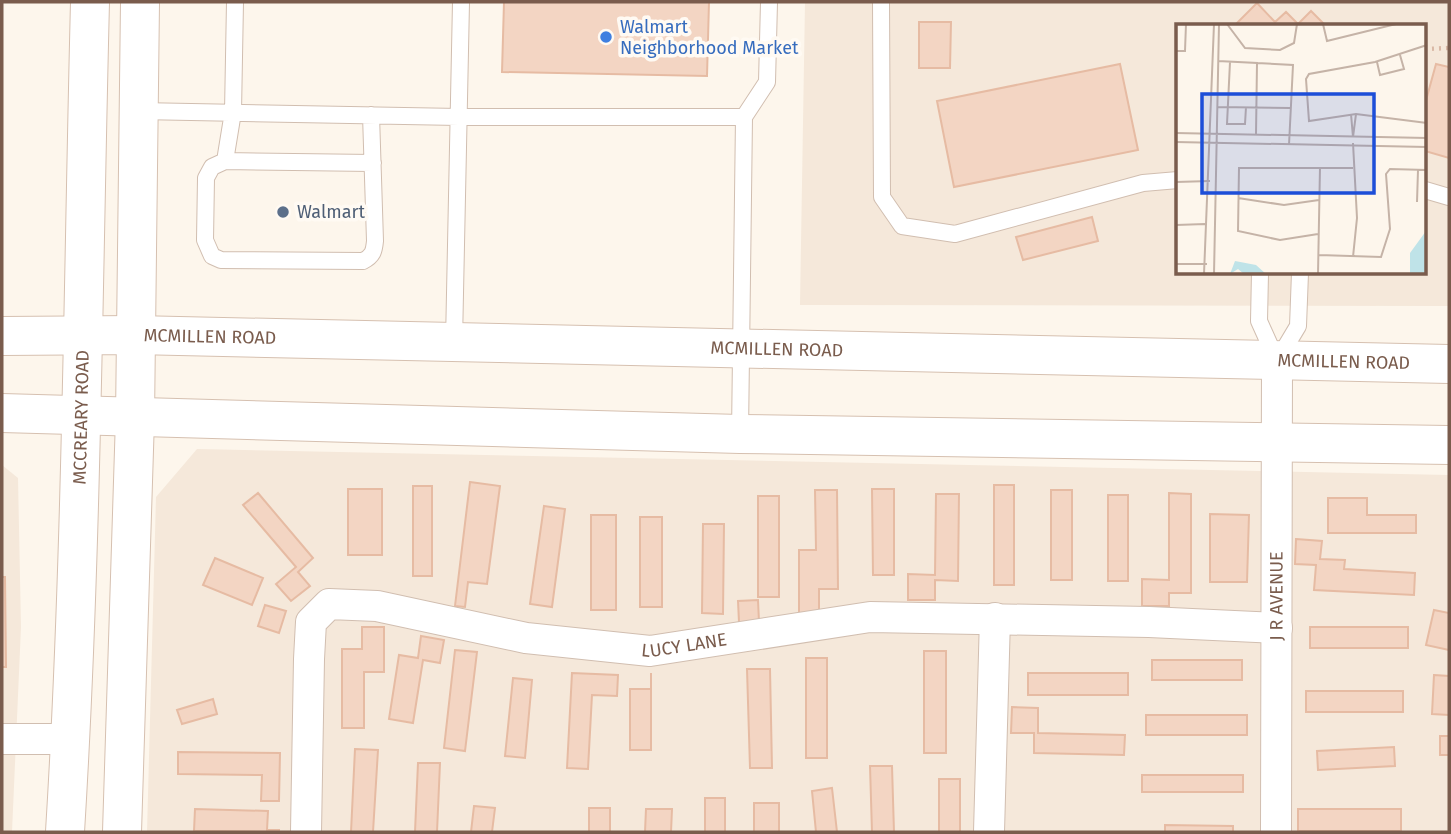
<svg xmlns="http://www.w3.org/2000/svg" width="1451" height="834" font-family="'Fira Sans',sans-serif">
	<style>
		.residential { fill: #f5e8da; fill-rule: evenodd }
		.building { fill: #f3d5c3; stroke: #e6bba3; stroke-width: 2 }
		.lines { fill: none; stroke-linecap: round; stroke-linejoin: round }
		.service-casing { stroke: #d1beb0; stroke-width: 18 }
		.minor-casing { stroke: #d1beb0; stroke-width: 32 }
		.secondary-casing { stroke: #d6c0b0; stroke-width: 40 }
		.path { stroke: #d9b8a5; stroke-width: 4.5; stroke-dasharray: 2 5; stroke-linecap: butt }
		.service { stroke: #fff; stroke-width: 16 }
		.minor { stroke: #fff; stroke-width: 30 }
		.secondary { stroke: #fff; stroke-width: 38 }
		.shop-dot { fill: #3f7fe0; stroke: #fffaf3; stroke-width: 2.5 }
		.service-dot { fill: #5c6f8a; stroke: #fffaf3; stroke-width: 2.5 }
		.labels { text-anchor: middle; stroke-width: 7; stroke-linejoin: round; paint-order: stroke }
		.shop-label { font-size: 18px; fill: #366cbe; stroke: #fffaf3; text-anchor: start }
		.service-label { font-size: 18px; fill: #4e5e75; stroke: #fffaf3; text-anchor: start }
		.street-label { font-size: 18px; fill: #7a5c4d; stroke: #fffaf3 }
		.inset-road { fill: none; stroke: #c5b3a7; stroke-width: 2 }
		.view { fill: #1d4ed8; fill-opacity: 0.15; stroke: #1d4ed8; stroke-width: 3.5 }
		.inset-edge { fill: none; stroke: #7a5c4d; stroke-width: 3.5 }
	</style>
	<rect width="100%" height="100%" fill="#fdf6ec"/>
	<path class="residential" d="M805 2H1449V306L800 305ZM1178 26H1425V273H1178Z
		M197 449 1449 475V832H147L156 497Z
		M2 465 18 478 21 627 12 832H2Z"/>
	<path class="building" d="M504 2H709L707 76 502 72Z
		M1257 3 1275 22 1286 12 1298 24 1311 11 1326 26H1234Z
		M919 22H951L950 68H919Z
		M1120 64 1138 150 954 187 937 101Z
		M1436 64 1449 67V158L1425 151V104Z
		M1092 217 1098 241 1023 260 1016 237Z
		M470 482 500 486 487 584 468 582 465 607 455 606Z
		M994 485H1014V585H994Z
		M413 486H432V576H413Z
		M348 489H382V555H348Z
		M872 489H894V575H873Z
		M815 490H837L838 589H819V613L799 614V550H816Z
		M1051 490H1072V580H1051Z
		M258 493 313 558 298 572 310 586 291 601 276 584 296 567 243 505Z
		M1169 493 1191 494V593H1169V606H1142V579L1169 580Z
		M936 494H959L958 581 935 580V600H908V574L935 575Z
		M1108 495H1128V581H1108Z
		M758 496H779V597H758Z
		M1328 498H1367V515H1416V533H1328Z
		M544 506 565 509 552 607 530 604Z
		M1210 514 1249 515 1247 582H1210Z
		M591 515H616V610H591Z
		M640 517H662V607H640Z
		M703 524H724L723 614 702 613Z
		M1296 539 1322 541 1320 559 1345 560 1344 569 1415 573 1414 595 1314 590 1316 565 1295 564Z
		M215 558 263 578 252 605 203 585Z
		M2 577H5L6 667H2Z
		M758 600 759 622H739L738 601Z
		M265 605 286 611 279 633 258 626Z
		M1434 610 1449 613V650L1426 645Z
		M362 627H384V672H364V728H342V649H362Z
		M1310 627H1408V648H1310Z
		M421 636 444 640 440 663 423 660 413 723 389 719 399 655 418 658Z
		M455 650 477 652 465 751 444 748Z
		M924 651H946V753H924Z
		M806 658H827V758H806Z
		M1152 660H1242V680H1152Z
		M747 669H770L772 768H750Z
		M572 673 618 675 617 696 592 695 588 769 567 768Z
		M651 673V750H630V689H651Z
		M1028 673H1128V695H1028Z
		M1434 675 1449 676V715L1432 714Z
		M513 678 532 680 525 758 505 756Z
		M1306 691H1403V712H1306Z
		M213 699 217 714 182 724 177 710Z
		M1012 707 1038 708V733L1125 735 1124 755 1034 753V733H1011Z
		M1146 715H1247V735H1146Z
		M1440 736H1449V755H1440Z
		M1394 747 1395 766 1318 770 1317 751Z
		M355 749 378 750 373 832H351Z
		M178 752 280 753 279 801H261L262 775 178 774Z
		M418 763H440L437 832H415Z
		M870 766H892L894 832H872Z
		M1142 775H1243V792H1142Z
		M939 779H960V832H939Z
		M832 788 837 832H816L812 791Z
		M705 798H725V832H705Z
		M754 803H779V832H754Z
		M474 806 495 808 492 832H471Z
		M589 808H610V832H589Z
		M195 809 268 811 267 830H279V832L194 831Z
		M646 809H672L671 832H645Z
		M1298 809H1401V831H1298Z
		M1165 825 1233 826V832H1165Z"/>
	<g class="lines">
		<g class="service-casing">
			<path id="service" d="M235 2 233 112 225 161 212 167 206 178 205 240 212 256 221 260 363 261C373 256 374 251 375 241L371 115
				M881 2 882 197 902 226 955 234 1143 183 1178 180
				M139 111 459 117H744
				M225 161 373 163
				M1425 190 1449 197
				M1260 273 1259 321 1277 361 1298 326 1300 273
				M454 342 461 2
				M740 434 744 117 767 82 769 2"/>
		</g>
		<g class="minor-casing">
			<g id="minor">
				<path d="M2 739H71"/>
				<path id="s1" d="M306 832 309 659 311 622 329 604 377 606 526 638 650 651 870 617 1149 622 1277 628"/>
				<path d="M989 832 995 618"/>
				<path id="s2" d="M1276 832 1277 361"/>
			</g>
		</g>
		<g class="secondary-casing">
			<g id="secondary">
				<path id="s3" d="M2 336 135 335 1449 364"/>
				<path d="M2 413 740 434 1449 445"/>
				<path id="s4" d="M65 832C82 556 83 279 90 2"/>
				<path d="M122 832 135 418 140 2"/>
			</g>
		</g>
		<path class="path" d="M1425 49 1449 48"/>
		<use href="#service" class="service"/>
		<use href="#minor" class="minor"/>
		<use href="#secondary" class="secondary"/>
	</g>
	<circle class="shop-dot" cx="606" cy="37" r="7"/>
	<circle class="service-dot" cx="283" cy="212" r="7"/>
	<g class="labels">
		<g class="shop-label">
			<text x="620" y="33">Walmart<tspan x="620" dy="21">Neighborhood Market</tspan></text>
		</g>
		<g class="service-label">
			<text x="297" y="218">Walmart</text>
		</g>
		<g class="street-label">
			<text dy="6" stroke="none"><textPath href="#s3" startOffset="208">MCMILLEN ROAD</textPath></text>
			<text dy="6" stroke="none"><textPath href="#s3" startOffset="775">MCMILLEN ROAD</textPath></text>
			<text dy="6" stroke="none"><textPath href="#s3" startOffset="1342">MCMILLEN ROAD</textPath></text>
			<text dy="6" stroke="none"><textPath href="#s4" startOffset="415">MCCREARY ROAD</textPath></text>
			<text dy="6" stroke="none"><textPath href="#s2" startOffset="236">J R AVENUE</textPath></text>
			<text dy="6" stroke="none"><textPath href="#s1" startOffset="595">LUCY LANE</textPath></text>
		</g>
	</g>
	<g transform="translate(1176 24)">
		<rect width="250" height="250" fill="#fdf6ec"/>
		<path d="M250 207V250H234V229ZM59 237 80 241 90 250H68L62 245 54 250Z" fill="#bfe3e8"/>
		<path class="inset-road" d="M51 0 69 24 104 26 118 19 121 0M147 0 151 17 220 0M251 21 199 38 133 50 130 55 133 97 180 90 251 99M0 27H9L10 0M42 37 81 39 80 110M54 38 51 100H69L70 83M201 38 204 51 228 45 224 31M81 39 117 41 113 121M42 83 114 84M175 90 177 113 180 90M0 109 251 114M0 118 251 123M0 158 34 157M62 174 108 181 143 176M241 178 242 146M0 201 29 200M142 210 104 216 62 207 63 144H177M143 231 205 233 214 205 210 150 214 145 251 146M177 233 181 194 177 119M0 240H31M28 250 38 0M38 250 43 0M142 250 144 143"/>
		<path class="view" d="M26 70H198V169H26Z"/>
		<rect width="250" height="250" class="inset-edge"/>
	</g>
	<rect width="1451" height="834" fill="none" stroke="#7a5c4d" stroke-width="7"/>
</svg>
